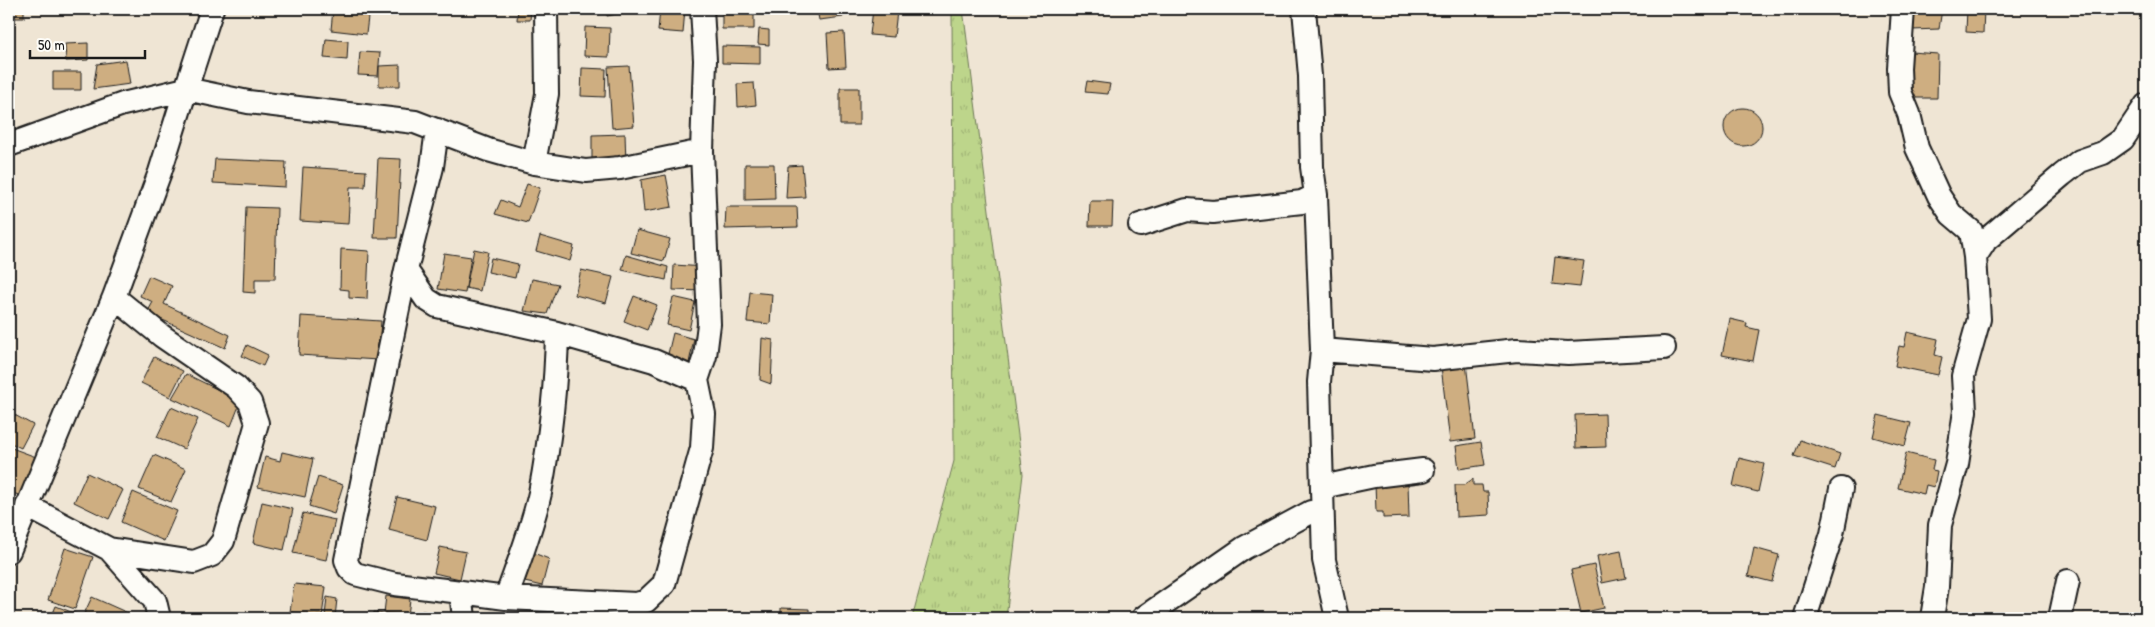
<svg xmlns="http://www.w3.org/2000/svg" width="2155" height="627" font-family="'Patrick Hand',sans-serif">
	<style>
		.grass { fill: url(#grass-tufts); stroke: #6c7854 }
		.building { fill: #ceae81; stroke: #1c1c1c }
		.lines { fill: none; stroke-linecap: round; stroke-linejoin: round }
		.minor-casing { stroke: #1c1c1c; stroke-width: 26 }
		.minor { stroke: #fdfcf7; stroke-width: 22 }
	</style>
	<defs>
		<pattern id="grass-tufts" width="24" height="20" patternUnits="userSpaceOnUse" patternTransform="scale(1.25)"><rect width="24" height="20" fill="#bdd58b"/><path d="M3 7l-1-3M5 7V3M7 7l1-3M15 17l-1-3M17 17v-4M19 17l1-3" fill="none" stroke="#a2b677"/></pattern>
	</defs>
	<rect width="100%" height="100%" fill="#efe5d4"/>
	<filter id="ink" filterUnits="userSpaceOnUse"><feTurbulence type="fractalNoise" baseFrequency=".02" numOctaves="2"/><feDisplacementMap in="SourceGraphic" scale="10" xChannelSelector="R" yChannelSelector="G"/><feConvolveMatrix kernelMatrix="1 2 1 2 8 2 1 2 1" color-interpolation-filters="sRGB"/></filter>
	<g filter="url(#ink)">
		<path class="grass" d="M952 9H963L1023 474 1006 618H912L954 461Z"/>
		<path class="building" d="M9 9H24V18H9Z
			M333 9H369L366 34 331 30Z
			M518 9H531L530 20H517Z
			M606 9H626L627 12 607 16Z
			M660 9H685L683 33 658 31Z
			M722 9H754V29H722Z
			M777 9H796V13L777 14Z
			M817 9H842L843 17 819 20Z
			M873 9 897 11 894 37 870 35Z
			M1914 9H1942L1939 29 1912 30Z
			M1967 9H1984L1983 33 1966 32Z
			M585 27 610 28 609 57 584 56Z
			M759 29 769 30V45L758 44Z
			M844 32 846 67 829 68 827 33Z
			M326 39 348 41 347 60 324 58Z
			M88 43V60L66 61 65 44Z
			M722 46 760 47V64L722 63Z
			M360 52 380 53 378 76 358 75Z
			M1911 52 1938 54 1937 98H1911Z
			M126 60 130 84 93 89 97 64Z
			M400 65V86H379V66Z
			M629 66 634 126 612 128 608 67Z
			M582 68 606 69 605 97 581 96Z
			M53 72H81V90H53Z
			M1087 81 1110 84 1108 94 1085 92Z
			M754 83 756 105 738 107 737 84Z
			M840 88H859V125H840Z
			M1724 127a19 19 0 1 1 38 0a19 19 0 1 1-38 0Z
			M625 134 626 164 592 165V135Z
			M378 158 401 159 397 238H374Z
			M215 159 286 162 285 187 213 183Z
			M745 164H774L775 199 745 200Z
			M802 165 805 197 786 198 788 166Z
			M303 167 366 171 365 187H350L348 224 300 221Z
			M666 175 672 207 644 212 641 180Z
			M527 184 540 188 528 223 495 214 501 200 518 207Z
			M1090 201H1113L1112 226H1089Z
			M246 207 277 208 275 279H255V293L243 292Z
			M726 207H797L798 227 725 229Z
			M637 230 670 239 664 261 631 253Z
			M540 236 574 246 570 261 536 251Z
			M341 249 369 251 367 299 349 298V290L340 289Z
			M474 249 488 252 480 291 466 288Z
			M444 253 471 257 465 293 438 289Z
			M626 255 668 267 666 280 622 270Z
			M1555 257 1584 261 1580 287 1552 284Z
			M491 258 518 264 515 278 488 272Z
			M674 265 705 267 704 291 673 290Z
			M581 270 613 277 606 303 575 295Z
			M149 276 172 286 164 304 230 335 225 348 147 313 153 302 140 296Z
			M532 279 558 284 547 314 524 311Z
			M750 292 772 294 770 324 747 322Z
			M634 296 657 305 647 330 624 321Z
			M673 297 695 302 689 330 667 325Z
			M301 316 381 321 378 360 299 355Z
			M1730 319 1747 323 1746 327 1759 330 1753 361 1722 355Z
			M1907 332 1938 339 1935 355 1942 357 1938 375 1895 366 1899 346 1904 347Z
			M673 333 694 339 689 363 667 358Z
			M762 338 773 340 771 384 760 380Z
			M247 345 268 355 263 366 242 356Z
			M154 357 183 371 170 397 141 383Z
			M1466 363 1475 439 1450 442 1441 366Z
			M186 374 241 401 231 426 172 398Z
			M171 407 198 419 184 449 157 437Z
			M11 413 33 425 21 448 9 442V417Z
			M1605 414 1606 447 1576 448 1575 415Z
			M1878 415 1911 423 1905 446 1873 437Z
			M1800 440 1840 454 1835 469 1794 456Z
			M1481 442 1485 465 1459 469 1456 446Z
			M9 447 36 457 22 496 9 492Z
			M282 452 313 459 305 497 258 487 265 457 280 461Z
			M1906 453 1934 460 1932 470 1937 471 1934 487 1926 485 1924 494 1898 488Z
			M154 455 186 469 171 502 139 489Z
			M1739 458 1764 464 1758 492 1733 486Z
			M87 473 123 490 109 519 74 502Z
			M318 477 343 485 334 514 309 506Z
			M1473 479V485H1482L1483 492H1488L1489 515 1456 517 1455 485H1464Z
			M1408 482 1409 517 1383 518V512H1376L1375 483Z
			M133 492 177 511 164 541 121 522Z
			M397 497 435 506 427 540 389 530Z
			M262 502 293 509 284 550 253 543Z
			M303 513 335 520 326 560 293 553Z
			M440 547 466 552 460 579 434 573Z
			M65 548 93 557 75 609 48 600Z
			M1754 548 1779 555 1772 582 1748 576Z
			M523 549 549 559 542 586 516 580Z
			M1621 551 1626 578 1602 583 1597 556Z
			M1594 565 1604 608 1581 613 1571 570Z
			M294 584 326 587 322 616 290 612Z
			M386 596 410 599 408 616 384 613Z
			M92 597 139 618H94L84 614Z
			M327 597 337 599 335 617 325 616Z
			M56 606 79 615 78 618H51Z
			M781 608 809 609V618H781Z
			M422 611 455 615 454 618H421Z
			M374 612 401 618H373Z"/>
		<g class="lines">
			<g class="minor-casing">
				<path id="minor" d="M1304 9 1310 76 1312 167 1316 195 1322 350 1319 382 1324 560 1337 618
					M1903 9 1899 68 1900 92 1909 114 1917 148 1939 196 1951 214 1971 231 1975 257 1979 319 1963 376 1965 411 1957 464 1940 525 1937 587 1932 618
					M437 130 432 167 406 270 346 560 349 568 355 574 395 584 461 592 464 618
					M9 145 123 104 186 89 212 9
					M534 163 547 94 546 9
					M1140 225 1187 210 1213 212 1302 202 1316 195
					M1975 257 1986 240 2062 175 2080 161 2103 153 2123 139 2146 105
					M406 270 426 299 437 306 557 333 654 361 697 380
					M1322 350 1433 359 1517 350 1568 353 1664 348
					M1322 487 1374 476 1423 470
					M27 506 109 549 194 562 212 555 223 541 257 423 250 402 236 387 162 336 114 297
					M109 549 155 601 159 618
					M9 551 114 297 160 172 186 89 248 102 415 122 488 150 534 163 586 171 620 168 702 151
					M461 592 506 598 637 604 646 601 664 584 702 448 704 414 697 380 705 356 709 324 702 151 705 60 702 9
					M506 598C518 564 532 529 540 493 550 440 556 387 557 333
					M1143 618 1244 548 1311 512 1322 511
					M1805 618 1832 534 1841 489
					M2060 618 2068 581"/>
			</g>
			<use href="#minor" class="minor"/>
		</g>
	</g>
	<rect width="2155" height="627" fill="none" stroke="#fdfcf7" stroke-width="30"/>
	<rect x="15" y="15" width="2125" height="597" fill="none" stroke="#1c1c1c" stroke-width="2" filter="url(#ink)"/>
	<path d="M30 50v8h115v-8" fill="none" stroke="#1c1c1c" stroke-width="2.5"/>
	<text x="38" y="50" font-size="15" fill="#1c1c1c" stroke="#fdfcf7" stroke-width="4" paint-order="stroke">50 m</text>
</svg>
